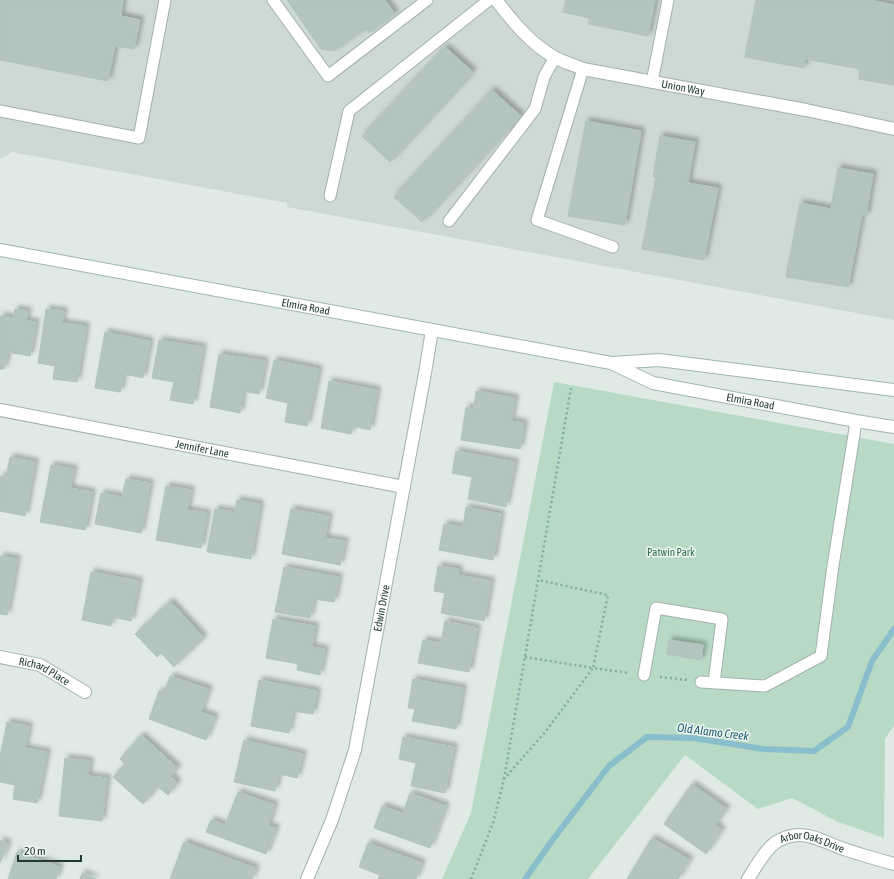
<svg xmlns="http://www.w3.org/2000/svg" width="894" height="879" font-family="'Asap Condensed',sans-serif">
	<style>
		.built { fill: #cdd9d4 }
		.green { fill: #b8dac4 }
		.lines { fill: none; stroke-linecap: round; stroke-linejoin: round }
		.stream { stroke: #89becd; stroke-width: 6 }
		.building { fill: #b4c4bf; stroke: #b2c3bd; filter: url(#shadow) }
		.service-casing { stroke: #a2b1ac; stroke-width: 13 }
		.minor-casing { stroke: #a2b1ac; stroke-width: 14 }
		.secondary-casing { stroke: #9fb5ae; stroke-width: 14 }
		.path { stroke: #81aca1; stroke-width: 2.5; stroke-dasharray: 2 3; stroke-linecap: butt }
		.service { stroke: #fff; stroke-width: 11 }
		.minor { stroke: #fff; stroke-width: 12 }
		.secondary { stroke: #fff; stroke-width: 12 }
		.labels { text-anchor: middle; stroke-width: 3; stroke-linejoin: round; paint-order: stroke }
		.street-label { font-size: 11px; fill: #213934; stroke: #eff6f3 }
		.park-label { font-size: 11px; fill: #2d6d4a; stroke: #eff6f3 }
		.water-label { font-size: 12px; font-style: italic; fill: #1e5e71; stroke: #eff6f3 }
	</style>
	<defs>
		<filter id="shadow"><feDropShadow dx="3.5" dy="-3.5" stdDeviation="2" flood-color="#0004"/></filter>
	</defs>
	<rect width="100%" height="100%" fill="#dfeae5"/>
	<path class="built" d="M0 0H894V320L287 207V203L12 152 0 159Z"/>
	<path class="green" d="M554 382 894 444V725L885 739 884 838 838 822 792 798 758 809 685 755 588 879H442L471 813Z"/>
	<g class="lines">
		<path class="stream" d="M525 879 554 838 609 766 647 737 693 738 764 749 814 751 848 727 872 661 894 629"/>
	</g>
	<path class="building" d="M0 0H123L121 16 140 20 134 49 115 46 108 81 0 60Z
		M287 0H385L395 14 369 33 366 29 334 51 321 49Z
		M566 0H655L648 36 589 24V18L563 12Z
		M756 0H870L894 5V85L859 79 860 69 805 59 804 68 745 57Z
		M445 47 473 72 390 162 362 136Z
		M492 90 521 116 422 222 394 197Z
		M586 121 641 131 625 225 568 216Z
		M660 136 695 142 688 183 718 188 704 260 642 249 656 177H653Z
		M838 168 873 174 866 216 862 215 848 287 786 277 800 203 831 209Z
		M15 309 28 311 26 321 36 322 30 356 8 352 4 369H0V316L14 318Z
		M46 309 64 311 62 323 86 326 77 382 53 379 55 366 38 363Z
		M105 332 150 341 143 378 124 374 120 392 95 388Z
		M159 340 203 347 193 404 170 400 174 382 152 378Z
		M219 354 265 361 259 394 243 391 240 413 210 407Z
		M274 360 319 369 307 426 285 422 288 403 266 398Z
		M329 381 377 390 370 430 353 426 351 434 321 428Z
		M476 391 515 398 511 421 524 423 520 449 461 440 466 407 474 408Z
		M456 451 515 462 506 507 468 499 472 477 452 473Z
		M10 457 35 462 25 516 0 511V476L6 477Z
		M51 465 74 469 70 488 92 492 85 530 40 522Z
		M126 479 150 483 141 533 95 524 101 493 122 497Z
		M166 486 191 490 187 510 207 513 201 548 156 540Z
		M237 500 260 504 251 559 207 552 215 509 235 512Z
		M466 507 501 514 493 560 439 550 444 524 463 527Z
		M291 509 329 516 325 538 345 541 340 565 282 554Z
		M0 556 17 559 7 615 0 614Z
		M438 566 459 569 458 575 491 581 484 621 441 613 445 593 434 591Z
		M284 567 339 577 334 602 314 599 310 618 275 612Z
		M91 572 139 581 131 621 112 617 111 626 82 620Z
		M170 601 204 638 174 667 161 653 157 657 135 634Z
		M273 619 315 626 312 647 325 649 320 675 297 670 298 664 266 658Z
		M445 621 477 628 469 672 418 663 423 640 441 643Z
		M669 640 703 645 701 660 667 654Z
		M170 676 209 689 201 712 215 717 206 740 149 719 159 691 164 693Z
		M413 679 463 688 456 729 412 721 415 709 408 708Z
		M259 680 317 691 313 714 293 711 289 733 251 726Z
		M7 722 29 726 25 748 47 752 37 803 13 799 15 785 0 782V757Z
		M141 735 178 768 171 776 178 783 168 795 158 787 143 804 113 777 125 764 120 759Z
		M403 737 454 747 445 793 411 786 416 763 399 759Z
		M244 740 303 754 297 778 279 774 275 791 234 782Z
		M65 758 90 761 88 776 107 778 102 821 59 816Z
		M692 784 727 809 715 825 722 830 706 854 664 824Z
		M238 792 275 805 268 826 276 828 266 854 206 832 211 820 225 825Z
		M410 793 446 806 430 848 374 828 382 806 403 813Z
		M652 838 690 860 678 879H627Z
		M0 840 8 844 0 863Z
		M184 842 256 868 252 879H170Z
		M368 843 422 863 416 879H378L380 875 359 867Z
		M17 852 60 867 56 879H8Z
		M82 873 96 879H80Z"/>
	<g class="lines">
		<g class="service-casing">
			<path id="service" d="M273 0 328 76 427 0
				M583 69 537 220 613 247
				M652 82 668 0
				M0 111 139 138 165 0
				M330 196 349 111 489 0
				M449 221 535 109 544 77 555 57
				M644 675 656 608 722 619 714 683
				M701 682 765 686 821 656 833 566 853 441 856 421"/>
		</g>
		<g class="minor-casing">
			<g id="minor">
				<path id="s1" d="M496 0C513 22 530 43 554 57 563 62 574 65 583 69L806 110 894 129"/>
				<path id="s2" d="M0 410 404 487"/>
				<path id="s3" d="M0 657 40 665 85 692"/>
				<path id="s4" d="M307 879 332 820 355 750 425 373 432 330"/>
				<path id="s5" d="M748 879C756 867 764 851 776 842 783 838 791 835 799 835 814 835 827 843 841 848 858 854 876 859 894 864"/>
			</g>
		</g>
		<g class="secondary-casing">
			<g id="secondary">
				<path id="s6" d="M0 250 611 363 653 383 856 421 894 427"/>
				<path d="M612 363 659 360 894 390"/>
			</g>
		</g>
		<path class="path" d="M525 657 593 668 608 595 538 580
			M660 677 687 680
			M504 779 571 388
			M471 879 493 823 504 779 546 731 593 668 629 673"/>
		<use href="#service" class="service"/>
		<use href="#minor" class="minor"/>
		<use href="#secondary" class="secondary"/>
	</g>
	<g class="labels">
		<g class="street-label">
			<text dy="4" stroke="none"><textPath href="#s1" startOffset="215">Union Way</textPath></text>
			<text dy="4" stroke="none"><textPath href="#s6" startOffset="311">Elmira Road</textPath></text>
			<text dy="4" stroke="none"><textPath href="#s6" startOffset="767">Elmira Road</textPath></text>
			<text dy="4" stroke="none"><textPath href="#s2" startOffset="206">Jennifer Lane</textPath></text>
			<text dy="4" stroke="none"><textPath href="#s4" startOffset="282">Edwin Drive</textPath></text>
			<text dy="4" stroke="none"><textPath href="#s3" startOffset="47">Richard Place</textPath></text>
			<text dy="4" stroke="none"><textPath href="#s5" startOffset="85">Arbor Oaks Drive</textPath></text>
		</g>
		<g class="park-label">
			<text x="671" y="556">Patwin Park</text>
		</g>
		<g class="water-label">
			<text transform="translate(713 732) rotate(7)" y="4">Old Alamo Creek</text>
		</g>
	</g>
	<path d="M18 855v6h63v-6" fill="none" stroke="#213934" stroke-width="2"/>
	<text x="24" y="855" font-size="12" fill="#213934" stroke="#eff6f3" stroke-width="3" paint-order="stroke">20 m</text>
</svg>
